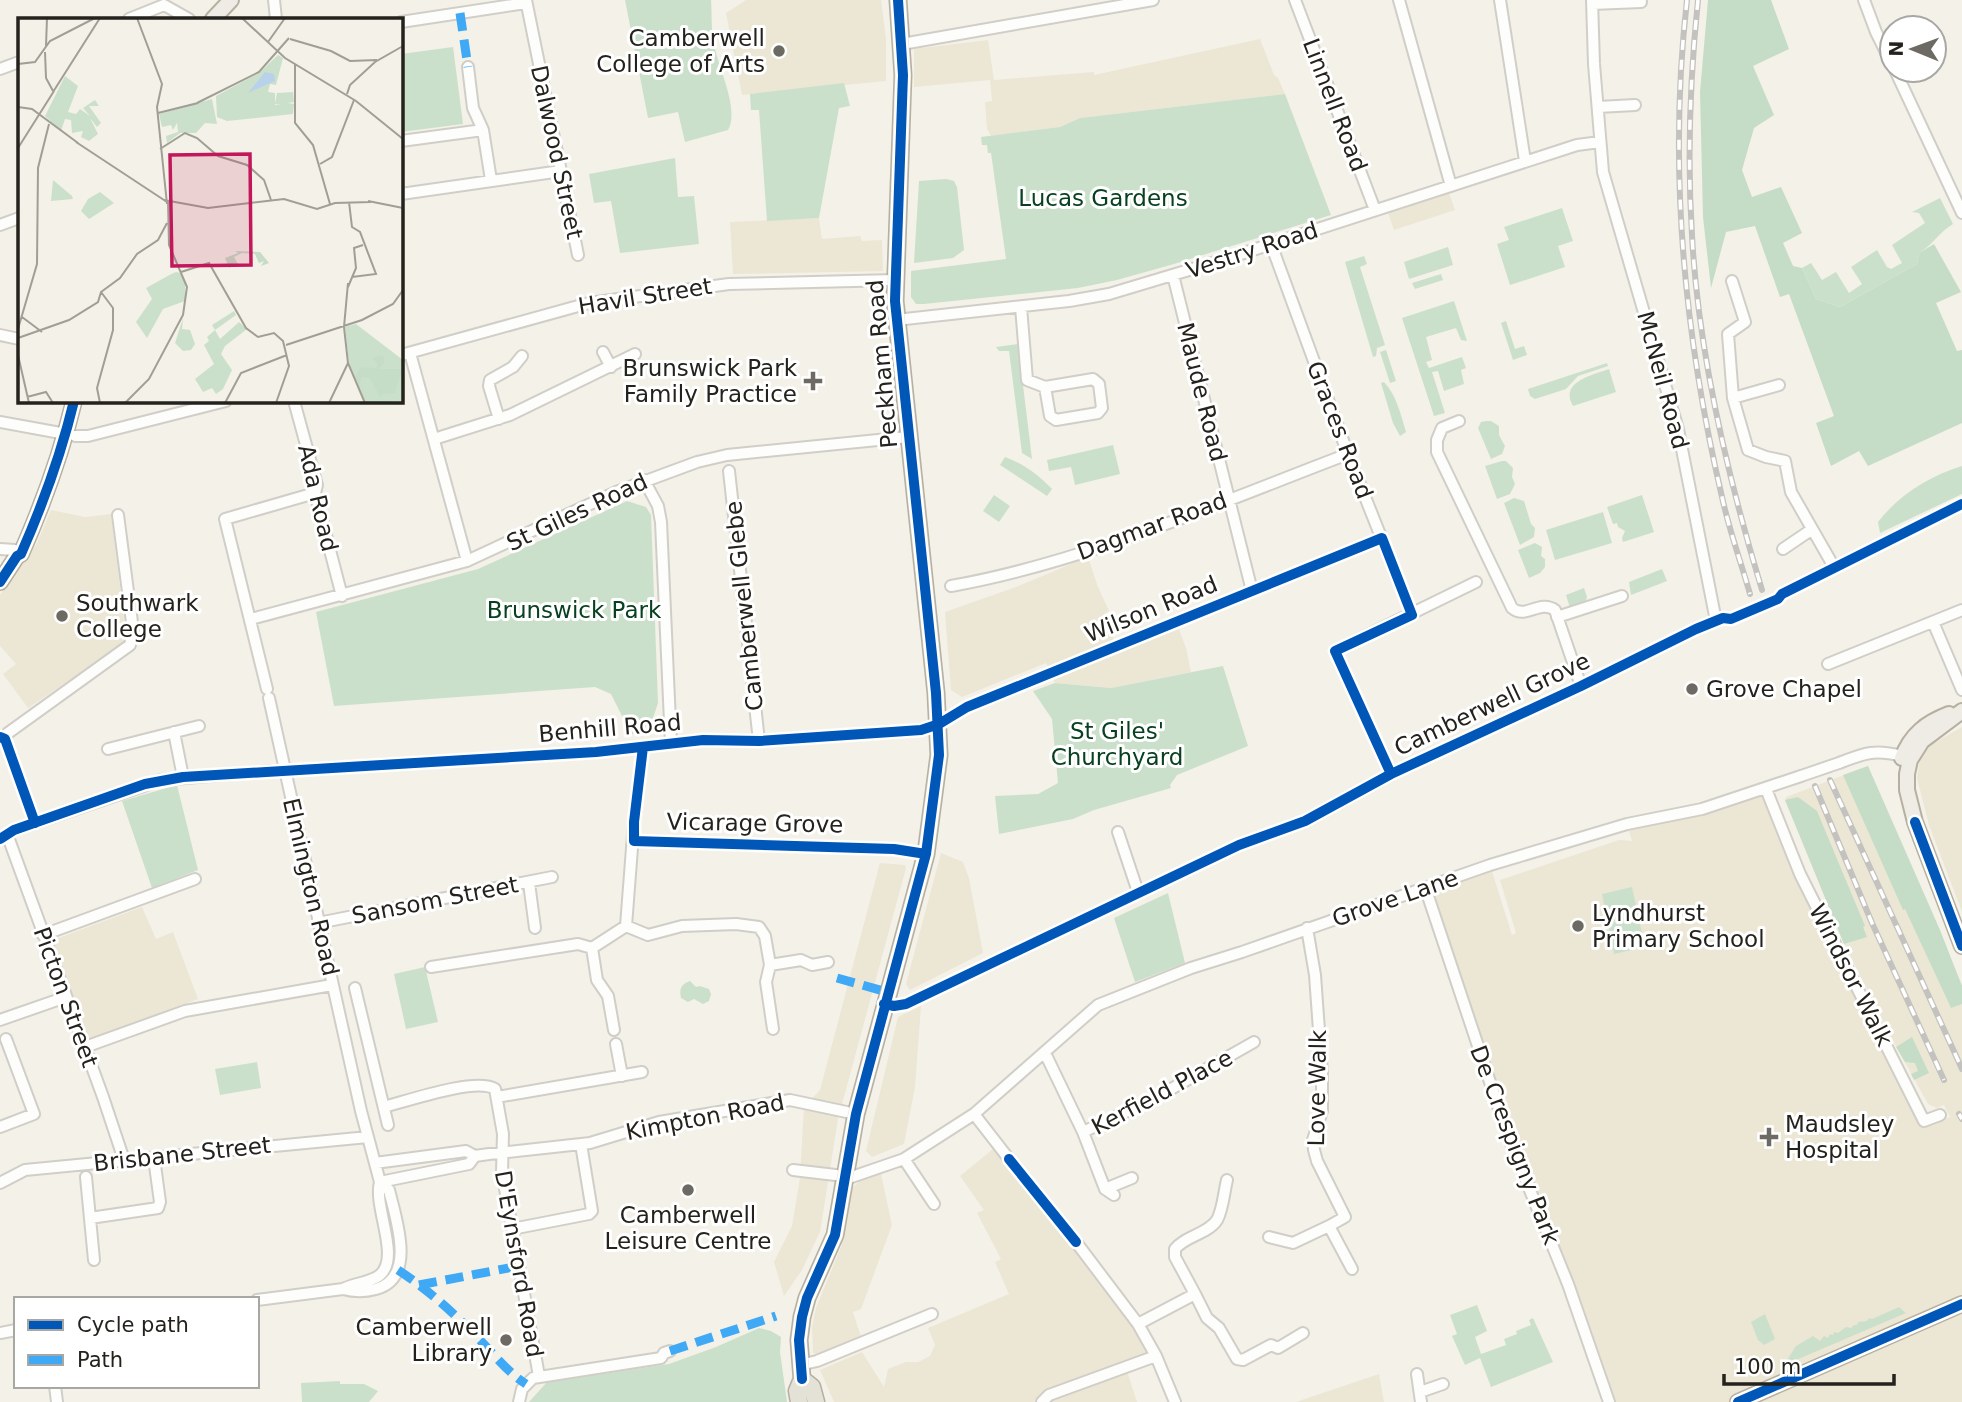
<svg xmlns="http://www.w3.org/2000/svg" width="1962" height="1402" font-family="'DejaVu Sans',sans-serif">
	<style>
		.built { fill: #ece6d5 }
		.green { fill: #cbe0cb }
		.forest { fill: #c5ddc6 }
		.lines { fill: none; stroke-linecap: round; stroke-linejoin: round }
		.minor-casing { stroke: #d0cec7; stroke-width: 14 }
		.major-casing { stroke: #b5b0a2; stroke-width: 18 }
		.highway-casing { stroke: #b5b0a2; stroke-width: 19 }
		.minor { stroke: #fdfdfc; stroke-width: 10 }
		.major { stroke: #eeece5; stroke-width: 14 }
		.highway { stroke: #e4e1d6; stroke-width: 16 }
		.rail-casing { stroke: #c3c2bf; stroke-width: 6 }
		.rail { stroke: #fff; stroke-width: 3.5; stroke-dasharray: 10; stroke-linecap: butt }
		.minor-bridge-casing { stroke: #d0cec7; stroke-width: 14; stroke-linecap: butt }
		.minor-bridge { stroke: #fdfdfc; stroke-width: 10 }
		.quiet { stroke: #3fa9f5; stroke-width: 9; stroke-dasharray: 18 9; stroke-linecap: butt }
		.cycleway-casing { stroke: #fff; stroke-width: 15 }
		.cycleway { stroke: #0057b8; stroke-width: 10 }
		.poi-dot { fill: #6d6a63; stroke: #fff; stroke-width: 2.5 }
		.labels { text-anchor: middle; stroke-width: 6; stroke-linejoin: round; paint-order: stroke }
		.poi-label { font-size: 23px; fill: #24221c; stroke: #fff; text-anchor: start }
		.street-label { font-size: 23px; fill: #24221c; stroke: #fff }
		.park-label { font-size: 23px; fill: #084020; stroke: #fff }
		.inset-road { fill: none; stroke: #a19e96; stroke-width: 2 }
		.view { fill: #c2185b; fill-opacity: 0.15; stroke: #c2185b; stroke-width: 3.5 }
		.inset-edge { fill: none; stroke: #24221c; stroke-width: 3.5 }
	</style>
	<rect width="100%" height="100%" fill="#f4f1e8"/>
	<path class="built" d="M746 0H881L886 38V81L742 95 726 13Z
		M1260 39 1274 75 1278 78 1285 94 1080 118 1060 127 991 136 987 129 985 102 992 101 990 80 914 87V49L988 40 994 80 1094 72V75Z
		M1449 193 1455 210 1394 230 1388 213Z
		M819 218 822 239 860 236 862 241 882 240 883 271 733 274 730 222Z
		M51 510 85 517 111 514 126 636 125 643 28 708 3 674 16 664 0 646V595L37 543Z
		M1088 557 1098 587 1109 611 1104 614 1116 645 1176 621 1186 648 1191 672 1111 688 1055 683 1046 663 962 697 951 690 945 612 1016 587Z
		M1962 727V912L1929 825 1917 778 1920 760 1930 745Z
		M1868 766 1962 985V1402H1608L1425 887 1490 865 1512 935 1516 933 1500 880 1619 840 1632 841 1627 824 1766 789 1880 1035 1932 1126 1950 1117 1944 1105 1937 1108 1928 1104 1891 1037 1844 944 1785 800 1786 797Z
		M941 853 963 862 969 878 983 953 910 990 906 984Z
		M880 863 905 865 906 868 838 1119 820 1232 802 1270 784 1296 774 1262 792 1226 800 1178 804 1107 820 1090Z
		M142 907 156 939 173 932 198 999 89 1039 53 940Z
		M921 1006 915 1087 904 1144 872 1157 866 1151 898 1017Z
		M998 1145 1076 1242 1156 1356 1126 1368 1137 1402H834L820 1370 862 1352 884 1387 888 1369 906 1362H918L930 1356 935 1345 928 1328 1009 1294 995 1262 1001 1259 977 1213 984 1210 960 1176Z
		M881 1174 892 1225 861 1309 853 1312 861 1337 820 1355 813 1353 812 1327 816 1308 841 1247 853 1187 861 1180Z
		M1379 1374 1384 1402H1296Z"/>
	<path class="green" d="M625 0H711C712 14 711 30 714 44 718 67 740 110 728 130L685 142 678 112 648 118Z
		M453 47 463 124 401 132V54Z
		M844 83 850 106 839 108 819 218 767 221 759 110H751L750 94Z
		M1285 94 1331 215 1174 264 1117 280 1078 288 924 304H916L911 297V271L1006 259 991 153H988L987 145H982L981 137 1060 127 1080 118Z
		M675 158 678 197 694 196 699 244 620 253 611 201 594 203 589 174Z
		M946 179 954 181 957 187 964 250 953 258 914 263 919 181Z
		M1940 198 1953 224C1938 233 1934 244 1919 253L1917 264 1840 307 1816 299 1802 268 1811 263 1822 280 1836 272 1849 293 1862 284 1851 267 1877 250 1887 267 1891 269 1902 263 1892 245 1925 223 1919 213 1912 212Z
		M1562 208 1573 241 1558 246 1565 267 1510 285 1497 244 1509 240 1504 227Z
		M1448 247 1453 265 1409 279 1404 262Z
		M1364 256 1367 264 1360 267 1385 345 1377 348 1376 356 1373 357 1345 262Z
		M1441 274 1443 280 1415 289 1412 283Z
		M1454 301 1467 341 1461 340 1456 328 1426 337 1432 360 1426 362 1429 368 1462 357 1466 368 1461 370 1464 384 1444 391 1438 371 1432 372 1445 413 1434 416 1402 318Z
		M1506 321 1515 349 1524 346 1527 355 1513 360 1501 323Z
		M1018 344 1032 459 1022 453 1009 351H999L996 347Z
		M1386 350 1396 381 1390 383 1380 352Z
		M1607 363 1608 366 1578 376 1566 389 1535 399 1530 396 1528 389Z
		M1609 369 1616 392 1573 406C1559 382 1592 375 1609 369Z
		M1384 382C1396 394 1401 415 1406 432L1400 436 1393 423 1381 383Z
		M1486 421H1491L1499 426V435L1505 446 1502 454 1491 459 1478 428 1481 422Z
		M1113 445 1120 474 1075 485 1071 467 1049 471 1047 460Z
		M1005 457C1024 464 1038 474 1052 489L1047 496 1000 465Z
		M1502 461H1506L1513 468 1512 477 1515 484 1510 494 1497 499 1485 466Z
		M1962 466V494L1880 533 1878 522C1899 495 1929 476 1962 466Z
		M994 495 1010 506 999 522 983 511Z
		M1642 495 1654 532 1623 542 1622 538 1625 531 1618 527 1617 523 1613 524 1607 507Z
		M1514 498 1524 501 1531 524 1535 528 1534 537 1520 545 1504 503Z
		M627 501 646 507 651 515 658 703 652 721 640 733 631 734 611 694 595 687 334 706 316 612 478 569Z
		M1603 512 1612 543 1555 560 1546 530Z
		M1535 543 1542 547 1541 556 1545 559V567L1540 573 1529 578 1518 550Z
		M1662 569 1667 581 1631 595 1629 582Z
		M1584 588 1587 597 1586 601 1570 608 1566 595Z
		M1223 666 1248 746 1177 775 1170 785 1171 788 1094 810 1073 819 999 834 995 796 1038 794 1058 783 1052 719 1033 691 1055 683 1111 688Z
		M177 785 198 870 152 888 122 801Z
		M1632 887 1645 947 1614 954 1602 894Z
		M1168 893 1185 963 1135 982 1114 918Z
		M425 967 438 1022 406 1029 394 974Z
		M690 981 696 987 700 986 709 989 711 994 709 1001 703 1004 694 999 688 1002 681 998C679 989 681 984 690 981Z
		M257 1062 261 1088 220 1095 215 1069Z
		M1477 1305 1487 1331 1475 1337 1481 1354 1506 1345 1504 1339 1517 1334 1516 1331 1531 1325 1529 1320 1533 1318 1553 1362 1491 1387 1480 1358 1465 1365 1452 1336 1457 1334 1450 1315Z
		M1899 1307 1906 1313 1789 1363 1787 1360 1796 1346 1813 1336 1820 1341 1824 1336 1828 1338 1830 1334 1833 1335 1834 1332 1838 1333 1846 1327 1851 1328 1854 1325H1857L1858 1322 1867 1321 1869 1318 1872 1319Z
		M1765 1314 1775 1339 1764 1345 1758 1340 1751 1322Z
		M759 1328 771 1331 781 1337 780 1352 787 1402H529L547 1382 669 1364 716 1347Z
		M340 1381V1384H364L378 1391 369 1402H302L301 1383Z"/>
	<path class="forest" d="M1708 0H1771L1789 49 1753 66 1774 115 1754 128 1742 170 1752 197 1781 187 1802 233 1783 243 1793 266 1802 268 1816 299 1840 307 1917 264 1919 253 1934 244 1961 292 1936 303 1957 351 1962 350V423L1868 466 1859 451 1831 466 1816 423 1834 416 1789 294 1780 297 1755 226 1726 232 1711 288 1703 217 1700 92Z
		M1868 766 1940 930 1962 986V1004L1951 1008 1905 909 1903 910 1843 775Z
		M1798 797 1817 811 1865 926 1863 927 1867 937 1844 944 1785 800Z
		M1912 1037 1929 1073 1914 1080 1911 1074 1918 1071 1915 1063 1905 1062 1896 1047Z"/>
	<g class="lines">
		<g class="minor-casing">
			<path id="minor" d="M274 0 276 19
				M526 0 578 255
				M1295 0 1375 210
				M1399 0 1451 186
				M1500 0 1525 161
				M1592 0 1594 64 1603 172 1678 429 1716 621
				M1864 0 1876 32 1892 64
				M1592 4 1641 2
				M129 19 164 5 189 19
				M401 22 526 3
				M902 44 1153 0
				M468 67 473 108 483 130 491 180
				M0 69 19 62
				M1895 70 1962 213
				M1598 107 1635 105
				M401 141 483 130
				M401 194 561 171
				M0 225 19 218
				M1271 244 1348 454 1412 615
				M1173 275 1252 591
				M1732 281 1745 322 1728 334 1733 398 1748 450 1766 457 1785 461 1791 492 1834 567
				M1021 307 1027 380 1045 387 1093 379 1099 384 1102 408 1098 413 1056 420 1050 416 1045 387
				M896 320 1069 301 1109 294 1219 261 1577 145 1600 142
				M0 335 19 339
				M603 352 611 367
				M410 353 467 561
				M401 355 589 303 729 284 895 280
				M1733 398 1779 385
				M294 401 317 485 315 493 342 596
				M499 419 489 386 490 380 513 367 522 356
				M1459 421 1442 428 1437 440V452L1512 608C1526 620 1539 599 1555 610L1581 686
				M0 422 66 434
				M75 436H88L226 401
				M434 439 510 415 635 354
				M729 471 759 741
				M644 480 658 506 661 522 671 744
				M0 549 15 550
				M1783 549 1811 530
				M951 586C1086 562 1221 502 1348 454
				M1778 599 1782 594 1962 504
				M1557 617 1622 596
				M251 619 467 561 616 492 697 462 727 455 908 437
				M1933 622 1962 690
				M1337 656 1335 651 1476 582
				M1339 660 1391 774
				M1828 664 1962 610
				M267 689 225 519 315 493
				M269 698 361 1111 380 1182C373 1207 401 1257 380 1275 370 1283 354 1283 343 1289
				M174 732 183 777
				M0 737 5 739 35 823
				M5 739 8 733 130 645 133 630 118 515
				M108 749 199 726
				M1839 763C1865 753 1874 749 1902 756
				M312 769 596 752 703 740 759 741 921 730 939 724 967 707 1382 538
				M1766 789 1800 874 1924 1121 1940 1115
				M1118 832 1138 892
				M7 834 103 1097 124 1160
				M0 839 14 830 161 780 284 770
				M634 841 894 849 926 854
				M529 883 535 928
				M1425 887 1508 1136 1568 1284 1609 1402
				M318 923 552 877
				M626 926 634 822 643 747
				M1307 928 1315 975 1322 1072V1111L1313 1140 1314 1150 1317 1161 1345 1217 1329 1226 1352 1269
				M43 935 195 879
				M592 948 597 980 608 996 614 1030
				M770 965 801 960 812 965 828 962
				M431 967 578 944 592 948 626 926 648 935 682 926 736 924 759 927 765 936 770 965 766 982 773 1029
				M355 988 388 1125
				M884 1004 894 1006 906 1004 1239 845 1305 821 1391 774 1581 686 1696 629 1723 618 1731 619
				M0 1020 66 997
				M616 1044 622 1076
				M85 1047 185 1011 332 985
				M1045 1053 1083 1132 1105 1189 1114 1195
				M497 1097 642 1072
				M384 1107C407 1101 476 1077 495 1089L503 1134 502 1172 539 1376
				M974 1114 1009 1159
				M0 1127 34 1114 6 1039
				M1083 1132 1157 1097 1254 1042
				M904 1159 934 1204
				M375 1163 466 1151 475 1156
				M793 1170 844 1176
				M86 1177 94 1260
				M843 1180 904 1159 974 1114 1098 1005 1191 968 1242 952 1490 865 1627 824 1702 809 1801 776
				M380 1182 469 1164 475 1156 489 1154 590 1143 659 1122 790 1100 856 1114
				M0 1183 25 1170 368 1137
				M1105 1189 1132 1178
				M90 1218 158 1208 160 1202 154 1158
				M512 1229 589 1214 592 1211 581 1144
				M1269 1237 1293 1243 1329 1226
				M1076 1242 1138 1324 1156 1356 1175 1402
				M1195 1294 1175 1257V1249C1185 1236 1208 1234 1217 1220 1223 1209 1224 1192 1227 1180
				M257 1300 343 1289C354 1292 365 1292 376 1289 417 1278 396 1219 389 1190L380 1182
				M1138 1324 1195 1294 1207 1318 1219 1328 1237 1359 1243 1360 1271 1345 1278 1348 1303 1333
				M0 1333 16 1330
				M800 1365 817 1361 932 1314
				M1417 1374 1421 1402
				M55 1386 57 1402
				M1420 1392 1443 1384
				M519 1402 522 1389 533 1378 661 1358 664 1353 670 1351
				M1042 1402 1049 1395 1156 1356"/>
		</g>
		<g class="major-casing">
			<path id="major" d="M213 19 231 0
				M0 582 17 556 21 554C43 504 61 455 74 401
				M1962 711 1922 741 1910 760 1907 774V790L1915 822 1962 946
				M1902 758C1911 734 1926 723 1949 714
				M1738 1402 1962 1304"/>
		</g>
		<g class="highway-casing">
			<path id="highway" d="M802 1379 799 1340 802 1317 807 1298 835 1235 856 1114 926 854 939 755 936 693 895 301 903 75 898 0
				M802 1379 812 1387 816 1402
				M799 1402 797 1391 802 1379"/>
		</g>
		<use href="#minor" class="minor"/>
		<use href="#major" class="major"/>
		<use href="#highway" class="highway"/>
		<g class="rail-casing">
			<path id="rail" d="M1687 0C1668 166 1684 335 1722 497 1729 530 1741 562 1750 594
				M1698 0C1690 78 1687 157 1692 235 1698 352 1728 478 1762 590
				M1830 780 1962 1069
				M1815 786 1872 923 1944 1080
				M1959 1114 1962 1119"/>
		</g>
		<use href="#rail" class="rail"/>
		<g class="minor-bridge-casing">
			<path id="minor-bridge" d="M1731 619 1778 599
				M1801 776 1839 763"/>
		</g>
		<use href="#minor-bridge" class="minor-bridge"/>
		<path class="quiet" d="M460 13 468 67
			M837 978 887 992
			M398 1270C427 1289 454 1313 478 1338 494 1354 506 1371 526 1384
			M419 1285 519 1266
			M670 1351 776 1316"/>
		<g class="cycleway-casing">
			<path id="cycleway" d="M0 582 17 556 21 554C43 504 61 455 74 401
				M0 737 5 739 35 823
				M643 747 634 822V841L894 849 926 854
				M1915 822 1962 946
				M0 839 14 830 145 784 183 777 596 752 703 740 759 741 921 730 939 724 967 707 1382 538 1412 615 1335 651 1391 774
				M884 1004 894 1006 906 1004 1239 845 1305 821 1391 774 1581 686 1696 629 1723 618 1731 619 1778 599 1782 594 1962 504
				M1009 1159 1076 1242
				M802 1379 799 1340 802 1317 807 1298 835 1235 856 1114 926 854 939 755 936 693 895 301 903 75 898 0
				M1738 1402 1962 1304"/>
		</g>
		<use href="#cycleway" class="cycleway"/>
	</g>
	<g class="poi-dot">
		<circle cx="779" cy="51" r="7"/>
		<path d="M809.5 370.5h7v7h7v7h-7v7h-7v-7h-7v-7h7z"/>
		<circle cx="62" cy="616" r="7"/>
		<circle cx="1692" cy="689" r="7"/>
		<circle cx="1578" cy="926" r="7"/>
		<path d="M1765.5 1126.5h7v7h7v7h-7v7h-7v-7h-7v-7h7z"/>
		<circle cx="688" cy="1190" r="7"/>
		<circle cx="506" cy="1340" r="7"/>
	</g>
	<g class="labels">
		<g class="poi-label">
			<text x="765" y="46" text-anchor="end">Camberwell<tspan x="765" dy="26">College of Arts</tspan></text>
			<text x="797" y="376" text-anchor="end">Brunswick Park<tspan x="797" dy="26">Family Practice</tspan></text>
			<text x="76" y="611">Southwark<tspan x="76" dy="26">College</tspan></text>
			<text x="1706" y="697">Grove Chapel</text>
			<text x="1592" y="921">Lyndhurst<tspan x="1592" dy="26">Primary School</tspan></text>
			<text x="1785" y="1132">Maudsley<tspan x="1785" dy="26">Hospital</tspan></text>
			<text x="688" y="1223" text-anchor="middle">Camberwell<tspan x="688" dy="26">Leisure Centre</tspan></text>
			<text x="492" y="1335" text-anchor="end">Camberwell<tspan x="492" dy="26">Library</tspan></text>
		</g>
		<g class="street-label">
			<text transform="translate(1335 105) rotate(69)" y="8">Linnell Road</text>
			<text transform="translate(557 152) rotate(78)" y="8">Dalwood Street</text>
			<text transform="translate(1252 250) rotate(-18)" y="8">Vestry Road</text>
			<text transform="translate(645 296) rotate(-9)" y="8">Havil Street</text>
			<text transform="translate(882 364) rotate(-95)" y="8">Peckham Road</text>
			<text transform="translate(1663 380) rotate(75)" y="8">McNeil Road</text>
			<text transform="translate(1202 392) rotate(76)" y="8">Maude Road</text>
			<text transform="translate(1340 430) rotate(69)" y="8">Graces Road</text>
			<text transform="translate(318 498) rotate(77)" y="8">Ada Road</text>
			<text transform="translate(577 512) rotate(-25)" y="8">St Giles Road</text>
			<text transform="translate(1152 526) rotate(-20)" y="8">Dagmar Road</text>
			<text transform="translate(744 606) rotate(-96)" y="8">Camberwell Glebe</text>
			<text transform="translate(1151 609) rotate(-22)" y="8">Wilson Road</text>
			<text transform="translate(1492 704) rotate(-25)" y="8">Camberwell Grove</text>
			<text transform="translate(610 728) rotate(-5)" y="8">Benhill Road</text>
			<text transform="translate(755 823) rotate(1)" y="8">Vicarage Grove</text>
			<text transform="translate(311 887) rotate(77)" y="8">Elmington Road</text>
			<text transform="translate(1395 898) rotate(-19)" y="8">Grove Lane</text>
			<text transform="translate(435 900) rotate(-11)" y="8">Sansom Street</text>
			<text transform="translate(1851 975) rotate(63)" y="8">Windsor Walk</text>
			<text transform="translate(66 997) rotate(70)" y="8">Picton Street</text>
			<text transform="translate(1317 1088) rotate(-89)" y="8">Love Walk</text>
			<text transform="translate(1162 1092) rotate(-28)" y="8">Kerfield Place</text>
			<text transform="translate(705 1117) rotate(-11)" y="8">Kimpton Road</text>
			<text transform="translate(1515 1145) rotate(69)" y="8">De Crespigny Park</text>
			<text transform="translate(182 1154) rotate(-6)" y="8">Brisbane Street</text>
			<text transform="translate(519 1264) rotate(80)" y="8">D'Eynsford Road</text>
		</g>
		<g class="park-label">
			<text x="1103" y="206">Lucas Gardens</text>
			<text x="574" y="618">Brunswick Park</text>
			<text x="1117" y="739">St Giles'<tspan x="1117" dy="26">Churchyard</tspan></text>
		</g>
	</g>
	<g transform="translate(18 18)">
		<rect width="385" height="385" fill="#f4f1e8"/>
		<path d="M260 37 265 40 258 67 252 66 250 74 257 75V87L263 86H257L259 75 275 74 276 84 270 85 276 86 275 96 209 103 199 99 198 78 241 55ZM47 58 60 68 50 94 58 96 62 91 72 98 65 90 77 82 81 88H71L83 105 79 109 72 100 80 116 71 123 63 119 65 113 54 115 53 102 47 101 43 113 27 98ZM194 81 199 106 187 105 178 115H162L149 125 148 118 160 114 159 105 155 112 153 107 144 109 141 96ZM35 162 54 178 55 181 33 183ZM82 174 96 185 71 201 63 193 70 181ZM157 254 154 256 158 254 162 255 167 264V283L145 291 129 320 118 304 134 281 128 270ZM216 293 218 297 197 312 202 321 221 304 229 311 207 328 203 336 214 352 205 371 198 376 194 370 185 374 177 361 196 346 186 327 191 323 189 319 197 312 194 307ZM165 300 164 311 172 312 177 326 173 332 165 333 157 325ZM338 306 385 342V383L348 385 331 345 327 309Z" fill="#cbe0cb"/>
		<path d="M217 233 242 234 251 245 243 248 246 243 241 245 237 236 224 235 216 239 220 246 211 250 207 240 220 235ZM359 338H365L367 344 360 351H385L377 375 364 376 363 381 352 360 344 359 341 367 337 358 343 349 358 350 360 346 354 340Z" fill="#c5ddc6"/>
		<path d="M247 54 256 56 257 63 230 75Z" fill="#b7d2ea"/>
		<path class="inset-road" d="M119 0 144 66 139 89 149 186M224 0 267 40 338 83 385 121M272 21 313 33 332 43 359 42M250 24 267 0M28 28 29 0M27 34 28 60 35 73M0 46 17 44 32 23 77 0M277 46V105L295 127 312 186M35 74 82 0M329 76 332 67 357 44 385 28M179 85 241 54 271 20M0 89 14 91 60 125M140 95 180 85M58 124 149 184M0 130 36 73M142 131 167 115 179 120 200 138 229 147 246 162 253 182M302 146 314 139 336 82M146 182 190 190 266 181 299 191 317 185 353 184M350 183 385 190M331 184 334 209 342 214 358 256 334 259M163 254 191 245 228 310 240 319 256 315 265 323 271 348 258 385M330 265 326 309 330 345 347 385M330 269 338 250 336 230 345 227M4 299 24 314M0 311 19 246 20 150 31 106M0 320 51 302 80 284 83 274 102 260 119 236 140 222 149 205M268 327 344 302 375 286 385 272M0 337 11 385M9 379 28 374 35 385M82 385 79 370 95 312V290L83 274M107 385 131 361 165 297 169 269 151 227 150 183M207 385 223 355 269 337M311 385 330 345"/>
		<path class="view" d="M232 136 233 247 154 248 152 137Z"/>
		<rect width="385" height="385" class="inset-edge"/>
	</g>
	<rect x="14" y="1297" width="245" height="91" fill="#ffffff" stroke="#a7a7a4" stroke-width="2"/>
	<rect x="28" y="1320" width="35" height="10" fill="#0057b8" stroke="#a7a7a4" stroke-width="2"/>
	<text x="77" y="1332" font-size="21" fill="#24221c">Cycle path</text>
	<rect x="28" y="1355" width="35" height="10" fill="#3fa9f5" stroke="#a7a7a4" stroke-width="2"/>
	<text x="77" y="1367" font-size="21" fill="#24221c">Path</text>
	<g transform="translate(1913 49) rotate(271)"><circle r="33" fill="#ffffff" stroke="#a7a7a4" stroke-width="2"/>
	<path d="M0-5L12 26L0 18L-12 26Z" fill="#6d6a63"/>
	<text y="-10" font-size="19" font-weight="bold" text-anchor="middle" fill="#24221c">N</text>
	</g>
	<path d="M1724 1374v10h170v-10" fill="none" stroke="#24221c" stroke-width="3.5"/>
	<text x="1734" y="1374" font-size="21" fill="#24221c" stroke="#ffffff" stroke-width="5" paint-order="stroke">100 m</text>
</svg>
